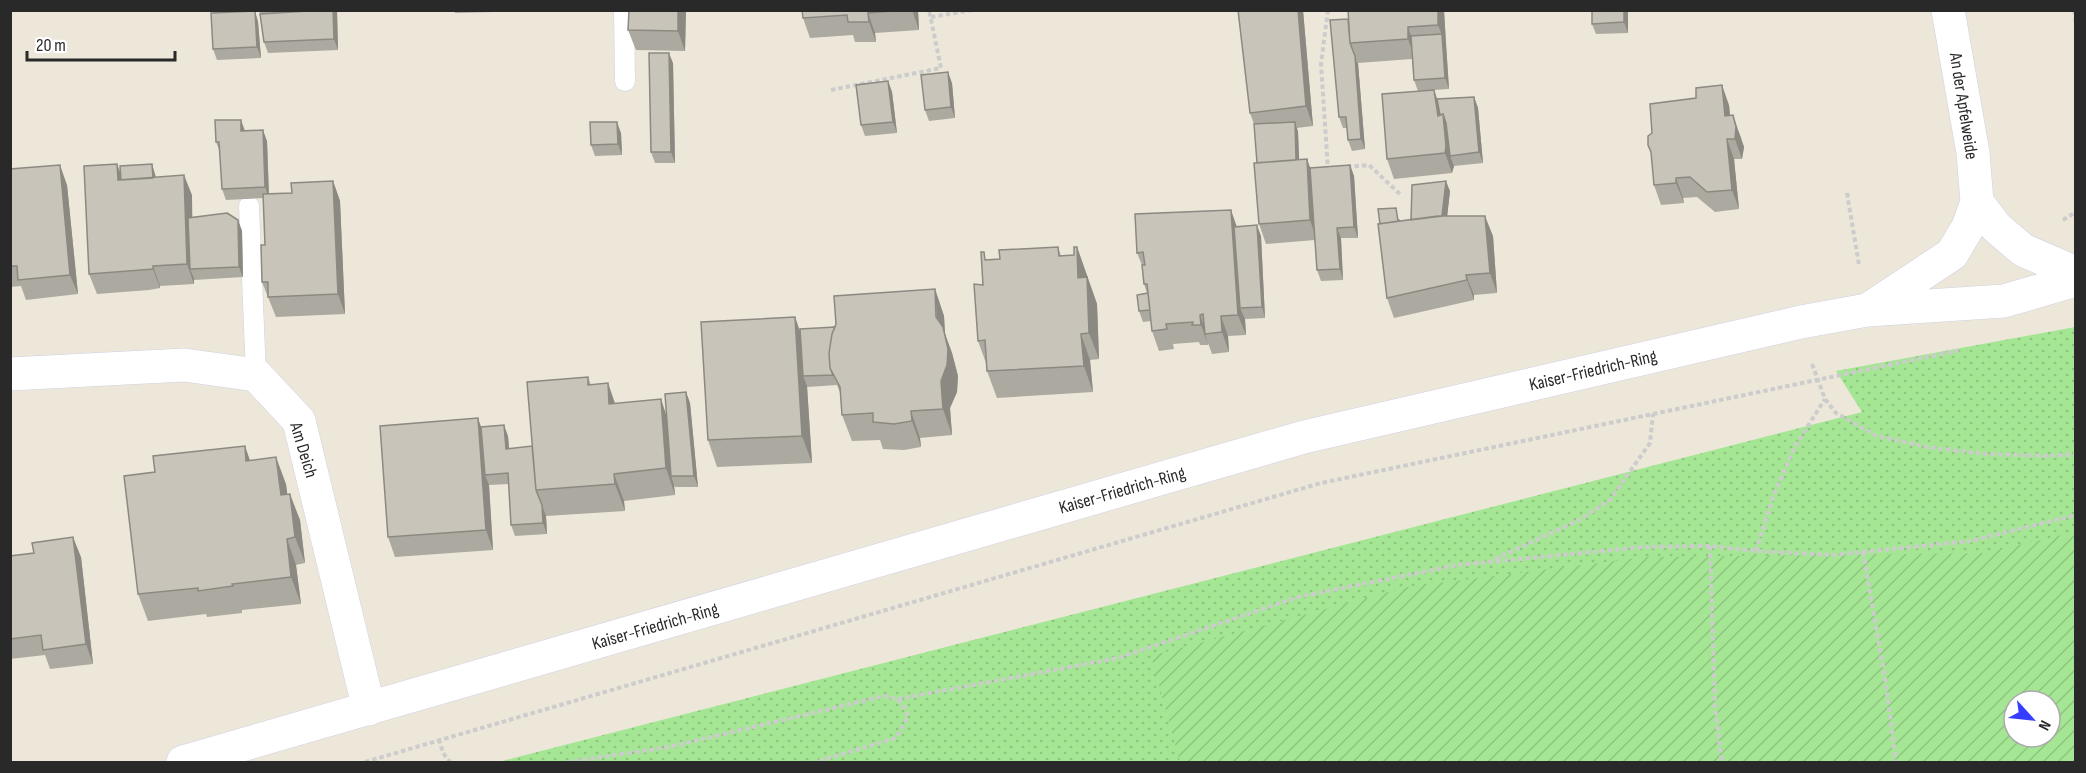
<svg xmlns="http://www.w3.org/2000/svg" width="2086" height="773" font-family="'Sofia Sans Condensed',sans-serif">
	<style>
		.grass { fill: url(#grass-dots); fill-rule: evenodd }
		.garden { fill: url(#garden-furrows); fill-rule: evenodd }
		.lines { fill: none; stroke-linecap: round; stroke-linejoin: round }
		.lane-casing { stroke: #cfd0e3; stroke-width: 21 }
		.street-casing { stroke: #cfd0e3; stroke-width: 34 }
		.path { stroke: #ccc; stroke-width: 4; stroke-dasharray: 4.5 3; stroke-linecap: butt }
		.lane { stroke: #fff; stroke-width: 20 }
		.street { stroke: #fff; stroke-width: 33 }
		.wall { fill: #aca9a0 }
		.shaded-wall { fill: #8c8982 }
		.building { fill: #c8c4ba; stroke: #8c8982; stroke-width: 1.5 }
		.labels { text-anchor: middle; stroke-width: 4.5; stroke-linejoin: round; paint-order: stroke }
		.street-label { font-size: 18px; fill: #292929; stroke: #fff }
	</style>
	<defs>
		<pattern id="grass-dots" width="8" height="8" patternUnits="userSpaceOnUse" patternTransform="scale(1.5)"><rect width="8" height="8" fill="#a4e693"/><path d="M2 2h.1M6 6h.1" fill="none" stroke="#8dc57f" stroke-width="1.8" stroke-linecap="round"/></pattern>
		<pattern id="garden-furrows" width="10" height="10" patternUnits="userSpaceOnUse" patternTransform="scale(1.5)"><rect width="10" height="10" fill="#a4e693"/><path d="M-1 1l2-2M0 10L10 0M9 11l2-2" fill="none" stroke="#8dc57f"/></pattern>
	</defs>
	<rect width="100%" height="100%" fill="#ede7da"/>
	<path class="grass" d="M2075 327V762H498L1862 412 1836 371ZM2014 701H2050V737H2014Z"/>
	<path class="garden" d="M2075 532V762H1180L1151 656 1407 587 1645 557 1984 553ZM2014 701H2050V737H2014Z"/>
	<g class="lines">
		<g class="lane-casing">
			<path id="lane" d="M624 10 625 81
				M249 206 256 375"/>
		</g>
		<g class="street-casing">
			<path id="street" d="M1977 202 1996 227 2023 250 2076 273
				M1869 309 1952 254 1968 227 1977 202 1973 153 1948 10
				M10 374 184 365 256 375 299 421 369 709
				M183 762 1304 437 1801 322 1867 310 2004 301 2076 280"/>
		</g>
		<path class="path" d="M1328 10 1321 64 1328 170
			M2074 10 2076 25
			M931 17 972 10
			M831 90 941 68 929 10
			M1347 167 1369 165 1402 196
			M1847 193 1859 265
			M2063 220 2076 212
			M1812 364 1825 399 1836 413 1877 436 1927 447 1986 454 2048 456 2076 454
			M1710 546 1715 707 1722 762
			M1756 551 1773 497 1794 448 1825 399
			M1863 552 1886 684 1896 762
			M1495 559 1579 520 1610 500 1650 443 1653 414
			M898 699 1118 658 1298 597 1458 565 1643 547 1710 546 1756 551 1833 555 1970 541 2076 515
			M439 739 443 753 450 762
			M365 762 1321 483 1961 350
			M568 762 669 747 884 696 898 699 905 709 908 717 896 738 815 762"/>
		<use href="#lane" class="lane"/>
		<use href="#street" class="street"/>
	</g>
	<path class="wall" d="M259 10H337L338 50 268 53 264 42 260 14Z
		M454 10H494V12L455 13Z
		M629 10H686L685 51 636 50 628 30Z
		M802 10H918L919 30 875 33 876 42H855L853 35 810 38 803 18Z
		M1303 10 1313 126 1297 128 1298 132 1299 160 1307 159 1310 168 1350 165 1354 176 1358 238H1341L1343 280 1321 281 1317 270 1315 240 1266 244 1259 224 1257 163 1254 124 1250 113Z
		M1348 10H1444L1449 89 1418 91 1414 80 1412 59 1358 63 1365 149 1352 151 1348 140 1347 128H1343L1339 117 1348 19Z
		M1628 10V33L1596 34 1592 24Z
		M255 11 258 22 261 58 217 60 213 49Z
		M673 63 675 163H655L651 152Z
		M888 81 892 92 897 133 865 136 861 125Z
		M952 83 955 118 929 121 925 110Z
		M1434 90 1437 99 1474 97 1478 108 1483 163 1454 166 1452 173 1394 179 1387 159Z
		M1729 105 1730 116 1740 135 1744 147 1742 159H1734L1739 209 1715 212 1697 197 1683 198 1684 203 1661 205 1654 185 1652 133Z
		M245 131 267 141 269 194 292 193 333 181 340 201 345 314 276 317 262 282 265 245 263 198 226 200 222 189 220 152 216 142Z
		M621 133 622 155 595 156 591 145Z
		M10 164 12 169 67 185 78 294 26 300 21 286 10 287Z
		M120 172 155 174 156 177 192 195V217L238 220 242 231 243 277 194 280V278V284L160 286V288L149 290 97 294 89 274Z
		M1450 191 1447 216 1493 236 1497 293 1474 295V300L1394 318 1387 298 1380 224 1400 219V221L1411 220Z
		M1237 226 1261 236 1265 318 1245 319 1246 335 1228 336 1229 352 1212 354 1208 343V345H1200L1199 342 1173 344 1174 349 1159 351 1152 331 1151 321 1143 322 1139 311 1147 293 1144 284 1142 265 1137 253Z
		M1058 247 1061 256 1074 255 1077 247 1097 304 1099 359 1090 360 1093 392 997 398 987 371 986 363 978 341 983 285 987 260 1000 259Z
		M935 289 944 316 945 334 952 353 958 376 957 392 950 408 952 435 920 438 921 447 904 450 883 449 880 440 852 441 842 415 841 395 837 385 807 387V386L812 463 717 467 708 440 795 317 801 334 835 326Z
		M588 377 591 385 615 404 666 415 686 392 690 403 698 487H675L674 485 675 495 624 501 625 511 546 516 547 534 515 536 511 525 509 484 489 485 493 550 395 557 388 537 508 436 509 449 532 446Z
		M245 446 250 461 286 484 287 494 300 520 305 563 296 565 301 604 242 610V613L207 617 206 614 148 621 138 594 155 472Z
		M10 556 81 557 93 664 50 669 45 655 10 659Z"/>
	<path class="shaded-wall" d="M333 10H337L338 50 334 39Z
		M678 10H686L685 51 678 31Z
		M912 10H918L919 30Z
		M1298 10H1303L1313 126 1306 106Z
		M1438 10H1444L1446 45 1438 25Z
		M1624 10H1628V33L1624 22Z
		M255 11 258 22 261 58 257 47Z
		M868 13 875 33 876 42 869 22Z
		M1408 27 1415 47V59L1408 39Z
		M1442 34 1446 45 1449 89 1445 78Z
		M669 53 673 63 675 163 671 152Z
		M1355 56 1357 63H1358L1365 149 1361 139Z
		M948 72 952 83 955 118 951 107Z
		M888 81 892 92 897 133 893 122Z
		M1722 85 1729 105 1732 136 1725 116Z
		M1434 90 1441 110 1443 124 1438 116Z
		M1474 97 1478 108 1483 163 1479 152Z
		M1443 114 1450 134V156L1454 166 1452 173 1445 153Z
		M1733 115 1744 147 1742 159 1735 139Z
		M241 120 245 131H241Z
		M617 122 621 133 622 155 618 144Z
		M1295 122 1298 132 1300 179 1296 168Z
		M263 130 267 141 269 198 265 187Z
		M1727 139 1734 159 1739 209 1732 190Z
		M1307 159 1314 179 1317 240 1310 220Z
		M117 164 125 184 118 180Z
		M152 164 155 174 157 198 153 187Z
		M60 165 67 185 78 294 70 275Z
		M1350 165 1354 176 1358 238 1354 227Z
		M184 175 192 195 193 269H190L194 278V284L187 264Z
		M1676 178 1683 198 1684 203 1676 183Z
		M333 181 340 201 345 314 338 294Z
		M1446 181 1450 191 1445 236 1441 225Z
		M1231 210 1238 230 1240 308 1245 319 1246 335 1238 315Z
		M1485 216 1493 236 1497 293 1490 273Z
		M238 220 242 231 243 277 239 267Z
		M1257 225 1261 236 1265 318 1262 307Z
		M1337 228 1341 238 1343 280 1340 269Z
		M1077 247 1097 304 1099 359 1089 333 1078 278Z
		M153 266 160 286V288L153 269Z
		M1466 275 1474 295V300L1467 280Z
		M935 289 944 316 945 334 952 353 958 376 957 392 950 408 952 435 943 409Z
		M1200 315 1207 334H1205L1208 345 1201 325Z
		M1221 316 1228 336 1229 352 1222 332Z
		M795 317 804 344 803 376 807 386 812 463 802 436Z
		M1081 334 1090 360 1093 392 1084 366Z
		M608 383 617 409 609 404Z
		M686 392 690 403 698 487 694 476Z
		M661 399 670 426 671 476 674 485 675 495 666 468Z
		M911 411 920 438 921 447 912 421Z
		M478 418 485 438V475L489 485 493 550 486 530Z
		M504 425 508 436 510 460 506 449Z
		M245 446 254 473 246 461Z
		M276 457 286 484 291 522 281 495Z
		M614 474 624 501 625 511 615 484Z
		M290 494 300 520 305 563 295 537Z
		M542 505 546 516 547 534 543 523Z
		M73 537 81 557 93 664 86 644Z
		M287 539 296 565 301 604 291 577Z"/>
	<path class="building" d="M325 10H333L334 39 264 42 260 14Z
		M629 10H678V31L628 30Z
		M802 10H905L868 13 869 22H848L847 15 803 18Z
		M1238 10H1298L1306 106 1250 113Z
		M1348 10H1438V25L1408 27V39L1350 43Z
		M1592 10H1624V22L1592 24Z
		M255 11 257 47 213 49 211 13Z
		M1348 19 1350 43 1355 56 1361 139 1348 140 1346 117H1339L1330 20Z
		M1442 34 1445 78 1414 80 1411 36Z
		M649 53H669L671 152H651Z
		M948 72 951 107 925 110 921 75Z
		M888 81 893 122 861 125 856 85Z
		M1722 85 1725 116 1733 115 1736 127 1735 139H1727L1732 190 1707 192 1690 177 1676 178V183L1654 185 1651 152 1648 145V136L1652 133 1650 104 1696 98V88Z
		M1434 90 1438 116 1443 114 1446 146 1445 153 1387 159 1382 94Z
		M1474 97 1479 152 1450 156 1446 123 1443 114 1440 115 1437 99Z
		M215 120H241V131L263 130 265 187 222 189 219 142H216Z
		M590 122H617L618 144 591 145Z
		M1295 122 1296 160 1257 163 1254 124Z
		M1307 159 1310 220 1259 224 1254 163Z
		M117 164 118 180 184 175 187 264 153 266V269L141 270 89 274 84 166Z
		M152 164 153 178 121 180 120 166Z
		M60 165 70 275 18 280 17 266H10V169Z
		M1350 165 1354 227 1337 228 1340 269 1317 270 1310 168Z
		M333 181 338 294 268 297V282H262L261 245H265L263 194 292 193 291 183Z
		M1446 181 1442 216 1411 220 1412 185Z
		M1396 208 1398 221 1380 224 1378 209Z
		M1231 210 1238 315 1221 316 1222 332 1205 334 1203 314 1200 315 1201 325H1192L1193 322 1166 324 1167 329 1152 331 1147 284H1144L1142 265H1145L1143 252 1137 253 1135 214Z
		M227 213 238 220 239 267 190 269 188 218Z
		M1438 216H1485L1490 273 1466 275 1467 280 1387 298 1378 224Z
		M1257 225 1262 307 1240 308 1234 227Z
		M1058 247 1059 256 1074 255V247H1077L1078 278 1087 277 1089 333 1081 334 1084 366 987 371 985 340 978 341 974 284 983 285 981 252H984L985 260 1000 259 999 250Z
		M935 289 936 317 943 327 948 349 947 365 941 381 943 409 911 411 912 421 894 424 873 422V413L842 415 840 387 830 368 829 353 832 334 836 324 834 296Z
		M1148 293 1150 310 1139 311 1137 295Z
		M795 317 802 436 708 440 701 322Z
		M835 327 832 334 829 353 830 368 833 375 803 376 800 329Z
		M588 377V385L608 383 609 404 661 399 666 468 614 474 615 484 536 490 527 382Z
		M686 392 694 476H671L665 394Z
		M478 418 486 530 388 537 380 426Z
		M504 425 506 449 532 446 536 490 542 505 543 523 511 525 508 473 485 475 481 427Z
		M245 446 246 461 276 457 281 495 290 494 295 537 287 539 291 577 232 584 233 586 198 591V588L138 594 124 476 155 472 153 456Z
		M73 537 86 644 43 650 41 635 10 639V556L34 553 32 543Z"/>
	<g class="labels">
		<g class="street-label">
			<text transform="translate(1964 106) rotate(81)" y="6">An der Apfelweide</text>
			<text transform="translate(1593 370) rotate(-13)" y="6">Kaiser-Friedrich-Ring</text>
			<text transform="translate(304 450) rotate(73)" y="6">Am Deich</text>
			<text transform="translate(1122 490) rotate(-16)" y="6">Kaiser-Friedrich-Ring</text>
			<text transform="translate(655 626) rotate(-16)" y="6">Kaiser-Friedrich-Ring</text>
		</g>
	</g>
	<rect width="2086" height="773" fill="none" stroke="#292929" stroke-width="24"/>
	<g transform="translate(2032 719) rotate(117)"><circle r="28" fill="#ffffff" stroke="#a9a9a9" stroke-width="1.5"/>
	<path d="M0-4.5L10 22L0 15L-10 22Z" fill="#353eff"/>
	<text y="-9" font-size="16" font-weight="bold" text-anchor="middle" fill="#292929">N</text>
	</g>
	<path d="M27 51v9h148v-9" fill="none" stroke="#292929" stroke-width="3"/>
	<text x="36" y="51" font-size="18" fill="#292929" stroke="#ffffff" stroke-width="4.5" paint-order="stroke">20 m</text>
</svg>
